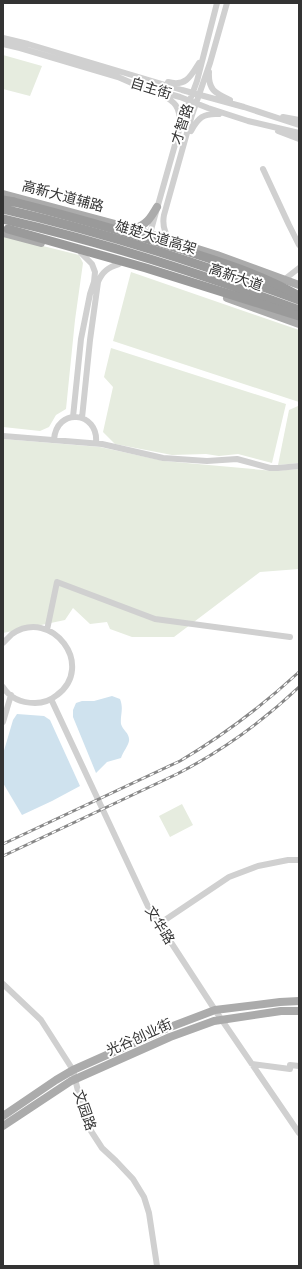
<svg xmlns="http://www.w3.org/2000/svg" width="302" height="1269" font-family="'Noto Sans','Noto Sans SC',sans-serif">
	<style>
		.green { fill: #e6ecdf }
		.water { fill: #cfe2ee }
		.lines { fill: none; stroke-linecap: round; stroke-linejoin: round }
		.minor { stroke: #d0d0d0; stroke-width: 6 }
		.major { stroke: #ababab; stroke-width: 8 }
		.highway { stroke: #9a9a9a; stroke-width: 9 }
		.rail-casing { stroke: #888; stroke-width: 3 }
		.rail { stroke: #fff; stroke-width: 1.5; stroke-dasharray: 4.5; stroke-linecap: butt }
		.highway-bridge { stroke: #9a9a9a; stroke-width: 9 }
		.labels { text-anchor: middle; stroke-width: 4; stroke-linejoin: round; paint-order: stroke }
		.street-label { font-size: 14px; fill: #333; stroke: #fff }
	</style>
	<rect width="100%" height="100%" fill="#fff"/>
	<path class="green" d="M3 55 42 66 30 96 3 89Z
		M3 236 79 255 83 263 75 320 66 409 56 415 49 427 40 431 3 427Z
		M131 272 299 330V402L113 341Z
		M111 348 286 404 272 463 238 454 219 456 206 454 172 455 115 444 103 432 113 387 104 377Z
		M298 406H299V463L278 465 289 410Z
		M3 439 100 447 164 461 274 471 299 469V569L260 572 174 637H132L110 629 107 622 90 624 73 608 65 620 3 633Z
		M182 804 193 825 170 837 159 816Z"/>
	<path class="water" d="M112 696 120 699C124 709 120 715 121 724 123 731 130 733 129 741 128 746 123 752 121 758L107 762 96 773 73 717V710L76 703 82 701H94Z
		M17 714 44 716 50 720 80 786 52 801 22 815 3 783V754L13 720Z"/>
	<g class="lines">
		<path class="minor" d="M3 38 28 44 182 90 244 107 299 125
			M3 44 20 48 118 77 134 84 180 97 208 108 248 121 299 133
			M209 72C208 90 215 93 230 100
			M168 82C186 87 191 76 199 63
			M161 94C175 102 180 106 180 124
			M283 117 299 120
			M191 131C198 118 203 113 219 114
			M278 131 299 139
			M263 169 289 225 299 245
			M149 237 180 127 197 81 217 3
			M170 240C164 232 162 225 164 215L192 115 210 63 227 3
			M285 279 299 268
			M73 417 81 339 90 294 94 282 95 272 92 264 81 253
			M82 418 90 340 98 282C102 272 108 267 119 264
			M3 436 102 444 163 458 207 461 237 459 270 468H278L299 466
			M54 440C56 407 99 411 96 443
			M47 630 57 582 155 619 290 637
			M3 643C6 640 9 637 12 634 52 607 96 666 57 695 51 700 43 703 35 703 22 703 10 698 3 687
			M51 699 153 917 159 924 215 1010 299 1133
			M3 722 11 695
			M159 924 229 877 258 866 288 860H299
			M3 984 41 1020 73 1070 83 1112 91 1131 102 1148 116 1161 133 1179 144 1197 149 1213 157 1266
			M252 1064 290 1069V1065L299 1066"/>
		<path class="major" d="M3 194 134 229 217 255 299 285
			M134 229C147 224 150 219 157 207
			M3 233 41 243
			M227 298 299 324
			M3 1116 56 1080 73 1070 165 1029 215 1010 280 1002 299 1001
			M3 1126 71 1081 170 1037 214 1021 281 1011H299"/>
		<path class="highway" d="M3 200 14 202
			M3 209C103 232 202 264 299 300
			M3 219C103 242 202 274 299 310"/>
		<g class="rail-casing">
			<path id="rail" d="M3 844 180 761C224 735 261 707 299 672
				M3 856 177 774C222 751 262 722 299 687"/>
		</g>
		<use href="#rail" class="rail"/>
		<path class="highway-bridge" d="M14 202C70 216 125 232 180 249 221 262 262 275 299 296
			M8 229 146 268 299 316"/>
	</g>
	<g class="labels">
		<g class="street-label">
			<text transform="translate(151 88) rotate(17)" y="5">自主街</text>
			<text transform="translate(182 124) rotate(-72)" y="5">才智路</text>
			<text transform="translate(63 196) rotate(15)" y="5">高新大道辅路</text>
			<text transform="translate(156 237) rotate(17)" y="5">雄楚大道高架</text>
			<text transform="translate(236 277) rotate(19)" y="5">高新大道</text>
			<text transform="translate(160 925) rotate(58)" y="5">文华路</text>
			<text transform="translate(139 1037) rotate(-24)" y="5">光谷创业街</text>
			<text transform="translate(85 1110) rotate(71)" y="5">文园路</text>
		</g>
	</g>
	<rect width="302" height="1269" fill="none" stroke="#333333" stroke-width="8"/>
</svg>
